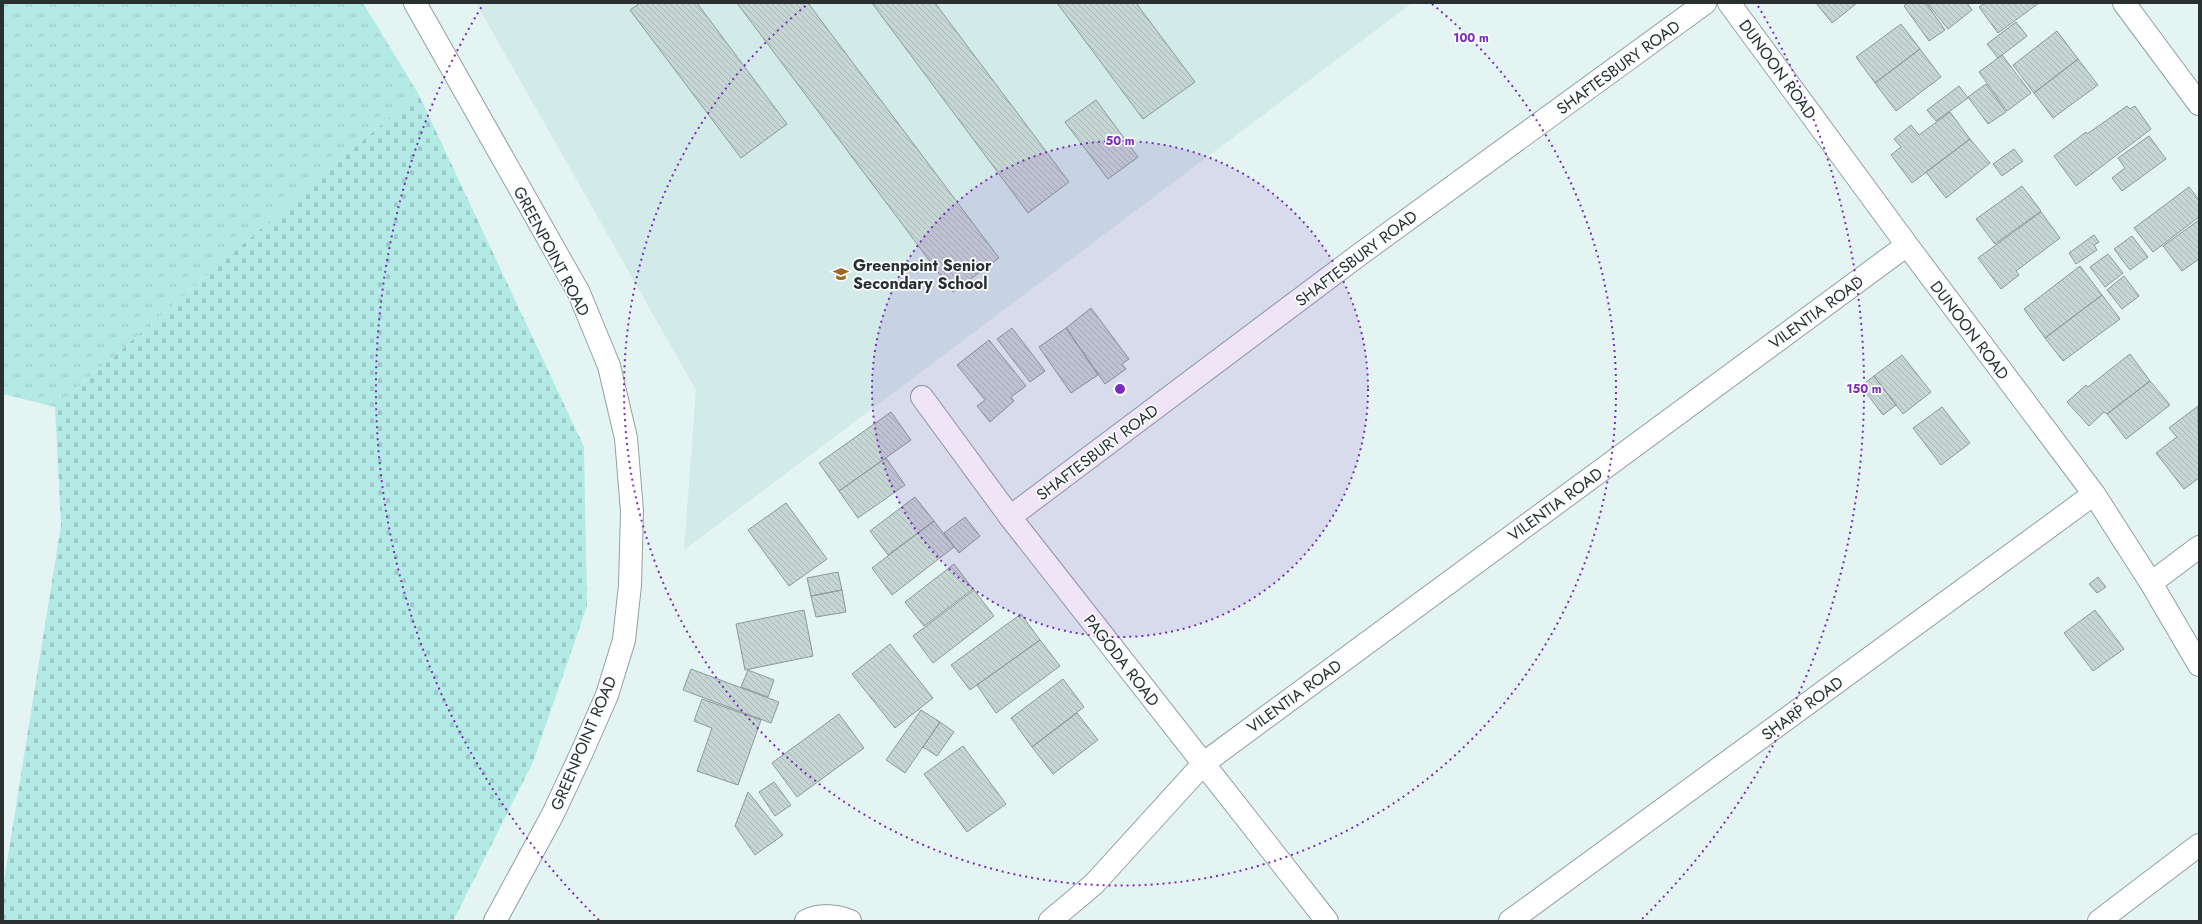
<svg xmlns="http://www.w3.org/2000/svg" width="2202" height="924" font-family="Jost,sans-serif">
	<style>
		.built { fill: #d2ebe8 }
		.grass { fill: url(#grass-tufts) }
		.cemetery { fill: url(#cemetery-stones) }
		.building { fill: url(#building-back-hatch); stroke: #8b9a99 }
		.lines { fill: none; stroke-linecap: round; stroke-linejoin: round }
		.minor-casing { stroke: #92a1a0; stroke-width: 24 }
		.tertiary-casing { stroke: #92a1a0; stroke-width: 24 }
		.minor { stroke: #fff; stroke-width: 22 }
		.tertiary { stroke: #fff; stroke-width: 22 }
		.ring { fill: none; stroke: #7b2cbf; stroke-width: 2; stroke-dasharray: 2 4 }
		.labels { text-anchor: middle; stroke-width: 3.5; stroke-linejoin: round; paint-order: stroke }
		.street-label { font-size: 16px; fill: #2a3030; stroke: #fbfefe }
		.poi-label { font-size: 16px; font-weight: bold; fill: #2a3030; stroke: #fbfefe; text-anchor: start }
		.centre { fill: #7b2cbf; stroke: #fbfefe; stroke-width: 2 }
		.ring-label { font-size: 12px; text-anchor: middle; font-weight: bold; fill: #7b2cbf; stroke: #fbfefe; stroke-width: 3.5; stroke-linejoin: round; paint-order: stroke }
	</style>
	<defs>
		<pattern id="grass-tufts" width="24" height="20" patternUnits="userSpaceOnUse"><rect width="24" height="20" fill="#b4eae5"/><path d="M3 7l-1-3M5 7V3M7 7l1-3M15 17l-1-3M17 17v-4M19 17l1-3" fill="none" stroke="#9bc9c5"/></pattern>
		<pattern id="cemetery-stones" width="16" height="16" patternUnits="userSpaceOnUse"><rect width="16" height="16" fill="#b4eae5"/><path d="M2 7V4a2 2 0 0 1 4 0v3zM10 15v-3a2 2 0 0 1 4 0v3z" fill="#9bc9c5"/></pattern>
		<pattern id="building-back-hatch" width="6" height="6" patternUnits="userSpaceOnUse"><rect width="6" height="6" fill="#c6d6d4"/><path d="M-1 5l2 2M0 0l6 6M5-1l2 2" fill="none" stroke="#aab8b6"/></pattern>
	</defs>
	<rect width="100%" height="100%" fill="#e4f4f3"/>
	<path class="built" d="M476 3H1412L684 550 696 390Z"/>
	<path class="grass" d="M3 3H363L418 93 55 407 3 394Z"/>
	<path class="cemetery" d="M418 93 584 447 587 606 533 762 453 921H3V887L61 525 55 407Z"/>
	<path class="building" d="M640 3H697L787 124 741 158 630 10Z
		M737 3H808L999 258 953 292Z
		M872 3H935L1069 182 1028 213Z
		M1057 3H1136L1195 82 1143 119Z
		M1816 3H1857L1832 23Z
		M1907 3H1926L1945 30 1929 41 1904 6Z
		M1927 3H1967L1972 10 1948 29Z
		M1985 3H2039L1998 33 1979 7Z
		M2016 22 2027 36 1998 58 1987 44Z
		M1901 24 1920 49 1875 83 1856 57Z
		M2057 31 2078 59 2034 93 2013 65Z
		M1920 49 1941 77 1896 111 1875 83Z
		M2002 55 2031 93 2007 111 1979 72Z
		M2078 59 2098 85 2053 118 2034 93Z
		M1986 84 2006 112 1988 124 1968 97Z
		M1959 86 1968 98 1936 121 1927 110Z
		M1096 100 1138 157 1108 179 1065 122Z
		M2127 106 2130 109 2135 106 2151 129 2076 186 2054 156 2086 132 2087 134Z
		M1950 112 1970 139 1912 183 1891 155 1901 147 1894 139 1911 125 1919 135Z
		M2149 136 2166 159 2122 191 2112 178 2125 168 2118 158Z
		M1970 139 1990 163 1946 198 1926 172Z
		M2014 149 2023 161 2002 176 1993 164Z
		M2022 186 2041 211 1995 244 1976 219Z
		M2189 187 2199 200V217L2153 252 2134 228Z
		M2041 212 2060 238 2016 271 2019 275 2001 289 1978 258Z
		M2199 220V259L2182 271 2163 246Z
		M2094 235 2099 242 2094 245 2097 250 2076 264 2069 253Z
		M2132 236 2148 257 2130 270 2114 249Z
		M2108 254 2123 273 2105 287 2090 267Z
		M2080 266 2102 295 2045 338 2024 309Z
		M2124 276 2139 296 2122 309 2107 290Z
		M2102 295 2120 319 2063 361 2045 338Z
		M1091 308 1129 359 1122 364 1126 369 1105 384 1066 328Z
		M1012 328 1045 371 1030 382 997 339Z
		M1066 328 1098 375 1071 393 1039 347Z
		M989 340 1026 386 1011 397 1014 401 990 422 977 406 985 400 957 365Z
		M2130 354 2150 381 2107 414 2104 412 2089 426 2067 402 2086 385 2088 387Z
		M1902 355 1931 392 1903 414 1874 376Z
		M1874 376 1896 405 1883 415 1861 386Z
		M2150 381 2170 405 2126 439 2107 414Z
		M2198 406 2199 478 2184 489 2156 453 2177 437 2169 428Z
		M1942 407 1970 443 1941 465 1913 428Z
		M891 412 911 440 839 491 819 463Z
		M886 458 905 485 858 518 839 491Z
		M915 497 934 521 888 555 870 531Z
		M786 503 827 559 789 586 748 530Z
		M965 517 980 536 959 553 944 533Z
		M934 521 954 547 892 595 872 568Z
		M954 564 973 589 924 626 905 602Z
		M838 572 842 590 811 596 807 578Z
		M2098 577 2106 587 2097 593 2089 584Z
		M842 590 846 612 816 617 811 596Z
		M974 590 994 616 933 663 913 636Z
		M804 610 813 656 745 670 736 624Z
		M2095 610 2124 649 2093 671 2064 633Z
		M1021 614 1040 640 970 690 951 665Z
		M1040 640 1060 666 996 713 977 685Z
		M890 644 933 698 895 728 852 674Z
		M691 669 779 702 771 723 683 690Z
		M748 670 774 680 768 697 741 687Z
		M1063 679 1084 707 1032 747 1011 718Z
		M702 699 761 720 738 785 697 771 712 728 694 721Z
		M921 710 940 722 905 773 886 760Z
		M1077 713 1098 740 1053 774 1032 747Z
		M839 714 864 748 797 797 772 763Z
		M940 722 954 732 937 756 923 747Z
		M963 746 1006 804 967 832 924 774Z
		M774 782 791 805 775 816 759 792Z
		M748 792 783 835 755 855 735 826Z"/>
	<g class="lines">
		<g class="minor-casing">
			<path id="minor" d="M1729 3 1907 245 2094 494 2151 583 2199 665
				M2124 3 2199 104
				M922 397 1010 517 1327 921
				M1010 517 1363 252 1705 3
				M2151 583 2199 547
				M806 921C819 914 837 915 850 921
				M1050 921 1094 884 1204 763 1907 245
				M1510 921 2094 494
				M2099 921 2199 845"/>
		</g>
		<g class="tertiary-casing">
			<path id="tertiary" d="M415 3 579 293 609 366 626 438 632 511 630 585 624 640 607 695 582 752 553 814 495 921"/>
		</g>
		<use href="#minor" class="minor"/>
		<use href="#tertiary" class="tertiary"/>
	</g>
	<circle cx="1120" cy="389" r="248" fill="#7b2cbf" fill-opacity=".12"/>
	<g class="ring">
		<circle cx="1120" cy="389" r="248"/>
		<path d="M1432 4A496 496 0 1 1 808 4"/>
		<path d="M599 920A744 744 0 0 1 482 6M1758 6A744 744 0 0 1 1641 920"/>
	</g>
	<defs>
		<g id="school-bare" transform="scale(1.2)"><path d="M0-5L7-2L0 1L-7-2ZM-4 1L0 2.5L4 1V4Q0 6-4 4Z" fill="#9f6922" stroke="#fbfefe" stroke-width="2.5" paint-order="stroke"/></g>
	</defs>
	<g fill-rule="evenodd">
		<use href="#school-bare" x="841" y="274"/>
	</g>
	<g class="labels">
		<g class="street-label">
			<text transform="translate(1618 67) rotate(-36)" y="6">SHAFTESBURY ROAD</text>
			<text transform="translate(1778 69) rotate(54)" y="6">DUNOON ROAD</text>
			<text transform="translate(552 251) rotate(62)" y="6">GREENPOINT ROAD</text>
			<text transform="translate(1356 258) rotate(-37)" y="6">SHAFTESBURY ROAD</text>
			<text transform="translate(1816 312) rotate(-36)" y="6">VILENTIA ROAD</text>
			<text transform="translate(1970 330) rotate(53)" y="6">DUNOON ROAD</text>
			<text transform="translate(1097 452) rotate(-37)" y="6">SHAFTESBURY ROAD</text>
			<text transform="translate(1555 504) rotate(-36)" y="6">VILENTIA ROAD</text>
			<text transform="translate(1122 660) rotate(52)" y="6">PAGODA ROAD</text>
			<text transform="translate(1294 696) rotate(-36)" y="6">VILENTIA ROAD</text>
			<text transform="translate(1802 708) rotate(-36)" y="6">SHARP ROAD</text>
			<text transform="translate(583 743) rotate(-67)" y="6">GREENPOINT ROAD</text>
		</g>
		<g class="poi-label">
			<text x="853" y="271">Greenpoint Senior<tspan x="853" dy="18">Secondary School</tspan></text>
		</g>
	</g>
	<circle cx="1120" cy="389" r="6" class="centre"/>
	<g class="ring-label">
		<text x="1471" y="42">100 m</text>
		<text x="1120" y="145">50 m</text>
		<text x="1864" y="393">150 m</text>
	</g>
	<rect width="2202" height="924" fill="none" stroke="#2a3030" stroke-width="8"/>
</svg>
